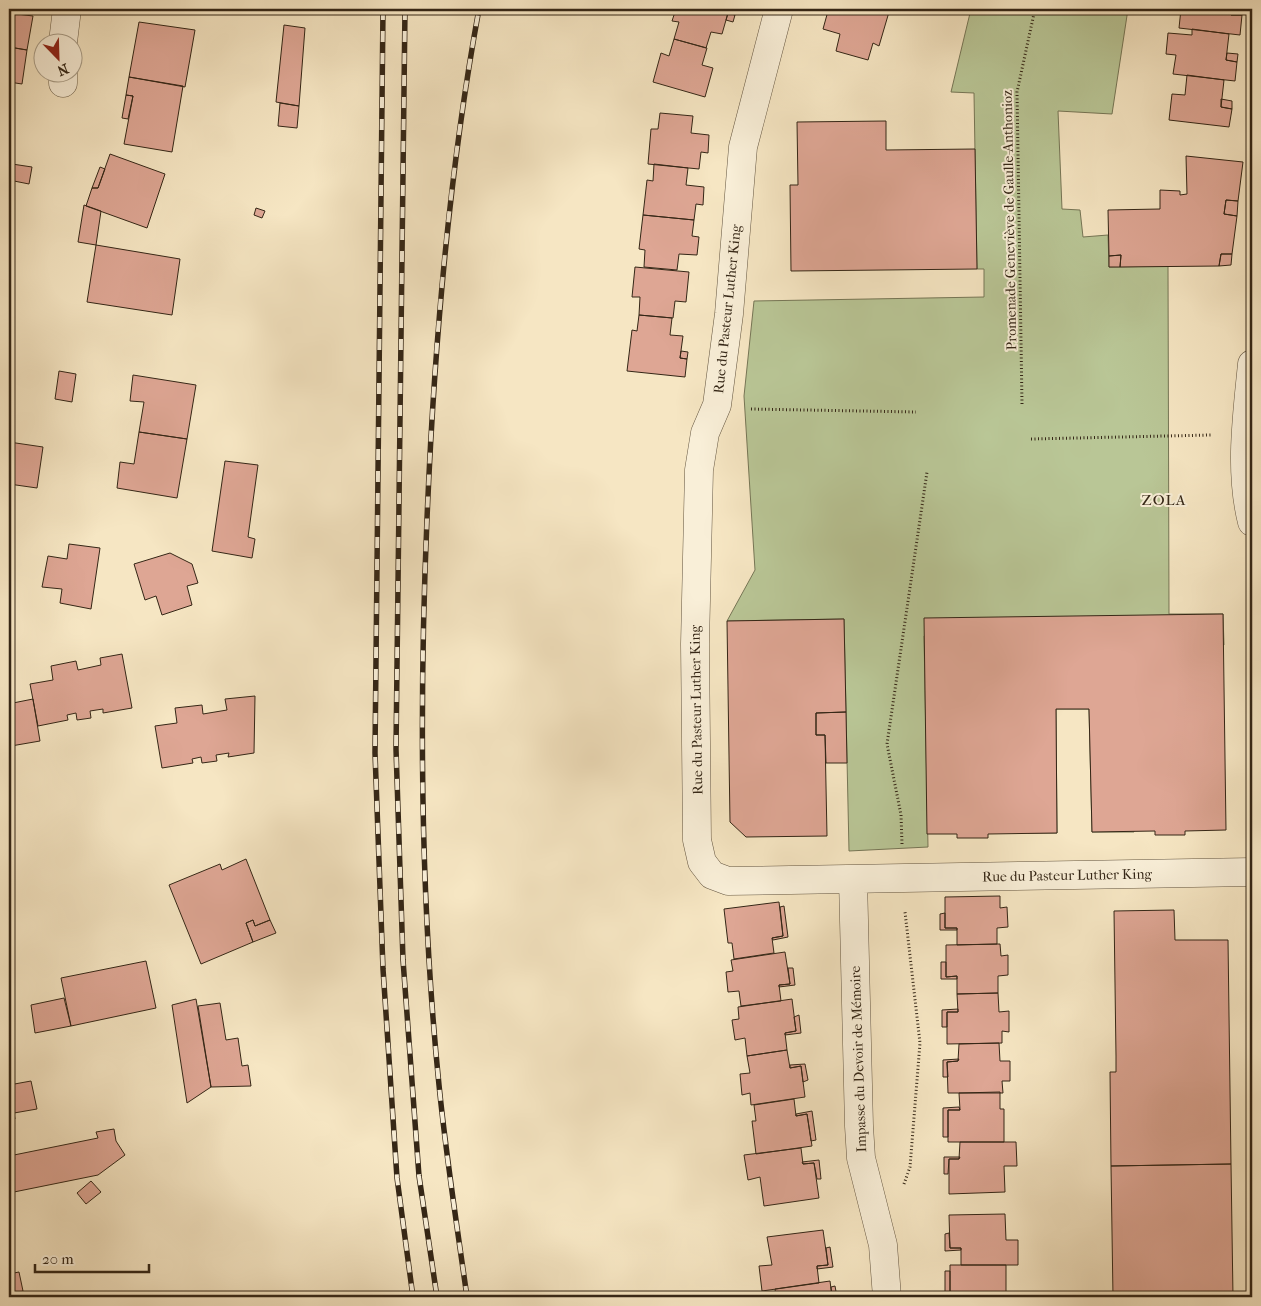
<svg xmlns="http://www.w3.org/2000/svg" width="1261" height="1306" font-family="'IM FELL French Canon',serif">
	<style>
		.green { fill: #b9c696; stroke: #767656 }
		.building { fill: #dea694; stroke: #342616 }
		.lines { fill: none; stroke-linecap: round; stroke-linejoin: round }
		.street-casing { stroke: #645641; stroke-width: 29 }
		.path { stroke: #342616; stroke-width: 3; stroke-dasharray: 1 2.5; stroke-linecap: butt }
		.street { stroke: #f9efd8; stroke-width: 28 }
		.rail-casing { stroke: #342616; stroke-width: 5.5 }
		.rail { stroke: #f9efd8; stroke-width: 4; stroke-dasharray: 11; stroke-linecap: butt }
		.labels { text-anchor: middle; stroke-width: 4; stroke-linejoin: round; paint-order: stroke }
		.street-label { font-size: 14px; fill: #342616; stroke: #f9efd8 }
		.neighbourhood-label { font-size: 15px; letter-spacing: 1px; fill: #342616; stroke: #f9efd8 }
	</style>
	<rect width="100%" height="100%" fill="#f6e6c3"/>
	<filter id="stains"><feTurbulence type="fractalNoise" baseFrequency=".004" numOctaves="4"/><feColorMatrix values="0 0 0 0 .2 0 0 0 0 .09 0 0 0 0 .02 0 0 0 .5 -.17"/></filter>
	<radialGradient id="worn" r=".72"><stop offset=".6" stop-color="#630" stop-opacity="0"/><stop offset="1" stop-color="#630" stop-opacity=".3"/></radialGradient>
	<path class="green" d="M971 9H1128L1112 114 1058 111 1062 209 1080 210 1083 237 1108 235 1109 267 1168 266 1169 614H1223L1224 645 1180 644 1131 695 1134 832H1092L1089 709H1056L1057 833H1028L1026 635 924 636 928 847 849 851 844 619 727 621 755 570 744 396 754 301 984 297V269H977L974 93 951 92Z"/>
	<path class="building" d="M676 9H737L735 15 728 13 722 34 711 32 706 48 674 39 679 22 672 21Z
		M836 9H878L889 12 879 46 873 43 868 60 836 51 840 34 823 29 828 11 835 13Z
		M1181 9H1232L1231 15H1242L1240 35 1179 28Z
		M1232 9H1243L1242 15H1231Z
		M9 13 33 16 27 50 9 47Z
		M728 13 735 15 733 22 726 20Z
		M139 22 195 30 185 87 129 77Z
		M284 25 305 28 299 106 276 102Z
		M1192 29 1229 34 1226 60 1237 62 1235 81 1173 74 1176 55 1166 54 1168 33 1192 35Z
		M674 39 707 48 702 65 713 68 705 97 653 82 661 53 669 56Z
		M9 47 27 50 22 84 9 82Z
		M1227 53 1238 54 1237 62 1226 60Z
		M1187 75 1224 80 1221 107 1232 109 1229 127 1169 120 1172 94 1185 95Z
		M129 77 183 86 172 152 124 144 133 96 126 95Z
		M126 95 133 96 128 119 122 118Z
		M1221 99 1232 101V109L1221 107Z
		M280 103 299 106 297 128 278 126Z
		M660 113 693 116 691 133 709 135 708 153 701 152 699 169 648 164 651 129H658Z
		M886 121V150L975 149 977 269 791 271 790 185H798L797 122Z
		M110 154 165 174 147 228 86 206 92 188H98Z
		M1186 156 1243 162 1238 201 1226 200 1224 214 1237 216 1232 254H1221L1219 266 1120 267 1121 255 1109 256 1108 210 1160 209V190L1180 191V195L1187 194Z
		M12 164 32 167 29 184 9 180Z
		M654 164 688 168 686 185 704 187 703 205 696 204 694 220 643 215 647 180 653 181Z
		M100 167 105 169 98 188H92Z
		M1226 200 1238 201 1237 216 1224 214Z
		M84 205 101 211 96 245 78 242Z
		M256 208 265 211 262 218 254 215Z
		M643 215 694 220 692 236 699 237 697 255 679 254 677 270 644 267 645 250 639 249Z
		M96 245 180 259 172 315 87 302Z
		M1221 254H1232L1231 265 1219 266Z
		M1121 255 1120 267H1109V256Z
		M635 267 689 272 686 302 675 301 673 318 639 315 640 297H632Z
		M639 315 672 318 670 335 683 336 680 358 687 359 685 377 627 371 632 330 637 331Z
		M681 351 688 352 687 359 680 358Z
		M59 371 76 374 72 402 55 399Z
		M133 375 196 385 187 439 139 432 144 402 130 401Z
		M9 427 11 428 9 442 43 447 37 488 9 484Z
		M139 432 187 439 177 498 117 488 120 462 134 464Z
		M225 461 258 465 248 537 255 539 252 558 212 551Z
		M69 544 100 548 91 609 60 603 62 589 42 587 48 556 67 559Z
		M170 553 192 564 198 583 187 586 192 605 162 615 156 596 145 600 134 564Z
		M1223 614 1226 830 1185 831V835H1155V831L1092 832 1089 709H1056L1057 833 988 834V838H957V834H927L924 618Z
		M844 619 846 712 816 713V735H825L827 836 746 837 730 822 727 621Z
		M122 654 132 708 103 713V709L90 711 91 718 77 720 76 713 67 715 68 720 38 726 30 684 53 680 51 666 76 661 78 670 101 665 100 658Z
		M10 688 13 703 33 699 40 741 11 746 9 741V689Z
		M255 696 254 753 228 757 229 753 216 755 217 761 202 763 201 757 192 759 193 763 162 768 155 726 177 723 175 708 202 705 203 714 227 710 225 699Z
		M846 712 847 763H826L825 735H816V713Z
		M246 859 270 920 255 926 253 920 246 923 253 942 201 964 169 885 220 864 222 870Z
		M1000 896V908L1007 907 1008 927 997 928V944L957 945V928H945V897Z
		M779 902 783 936 772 938 774 953 734 959 732 943H728L724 909Z
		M784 906 788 937 773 940 772 938 783 936 780 907Z
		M1174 910 1175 940H1228L1231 1164 1111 1166 1110 1072H1116V1056L1114 911Z
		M945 913V928H957V930H940V914Z
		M253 920 255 926 270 920 276 933 253 942 246 923Z
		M1000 944 1001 956 1008 955V975L998 976V993L957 994V976L946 977V945Z
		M785 952 790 984 779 985 781 1001 741 1006 739 991 728 992 726 972 733 971 731 960Z
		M146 961 156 1008 71 1026 61 978Z
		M941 962H946V977L957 976V979H941Z
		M788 968H793L795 985 779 987V985L790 984Z
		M998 993 999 1012 1009 1011V1032L1002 1031V1043L947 1044V1012H958L957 994Z
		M64 998 71 1026 35 1033 31 1005Z
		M196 999 211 1087 187 1103 172 1005Z
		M792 999 796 1031 785 1033 787 1050 747 1056 745 1038 735 1040 732 1020 739 1019 738 1007Z
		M220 1003 226 1040 238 1038 242 1066 248 1065 251 1086 211 1087 198 1006Z
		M958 1009V1012H947V1027H942V1010Z
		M799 1015 801 1033 785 1035V1033L796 1031 794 1017Z
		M999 1043 1000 1061H1010V1081H1002L1003 1093H948L947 1062 958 1061 959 1044Z
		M787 1050 790 1068 801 1066 805 1097 751 1105 750 1093 742 1095 740 1074 750 1073 747 1056Z
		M959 1059 958 1061 947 1062 948 1077H943V1060Z
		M805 1064 808 1080 803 1082 801 1066 790 1068V1065Z
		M31 1081 37 1109 14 1113 15 1119 9 1120V1085Z
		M1000 1092V1109H1004V1142H948V1110H960L959 1093Z
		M794 1099 796 1116 807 1114 812 1146 756 1154 752 1121H756L754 1105Z
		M959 1107 960 1110H948V1137H943V1108Z
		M812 1111 816 1140 811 1141 807 1114 796 1116V1114Z
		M114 1129 116 1141 125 1155 98 1175 9 1193V1156L98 1138 96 1132Z
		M960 1142H1016L1017 1166H1004L1005 1192 949 1194V1159H959Z
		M801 1148 803 1164 814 1163 819 1198 764 1206 760 1177 748 1180 744 1155Z
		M944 1157H960L959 1159H949L948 1174H944Z
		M819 1160 821 1179H817L814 1163 803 1164 802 1162Z
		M1231 1164 1233 1297H1113L1111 1166Z
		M91 1181 101 1192 86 1204 77 1193Z
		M1005 1214 1006 1240H1018V1265H961V1248H950L949 1215Z
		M823 1230 828 1265 817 1266 819 1283 762 1291 759 1266 772 1265 767 1237Z
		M949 1233 950 1248H961V1250L945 1251V1234Z
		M830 1247 833 1267 817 1269V1266L828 1265 826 1248Z
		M950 1265H1006V1297H950Z
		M945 1271H950V1297H945Z
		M19 1272 23 1291 9 1295V1274Z
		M830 1281 832 1297H776L775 1289Z
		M835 1286 837 1297H832L831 1287Z"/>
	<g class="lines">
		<g class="street-casing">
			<path id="street" d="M779 9 743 147 729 314 717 405 705 433 699 470 695 644 697 840 702 862 712 875 728 881 1252 872
				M63 42 67 9
				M63 72V83
				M1252 364C1247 415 1239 471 1252 522
				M853 879 859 1126 861 1158 883 1245 887 1297"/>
		</g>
		<path class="path" d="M1022 404 1017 92 1035 9
			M751 409 916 412
			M1031 439 1211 435
			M902 844 901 815 887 744 927 472
			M904 1184 910 1167 920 1043 905 912"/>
		<use href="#street" class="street"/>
		<g class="rail-casing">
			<path id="rail" d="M383 9 375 753 383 969 397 1178 413 1297
				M405 9 396 749 403 960 419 1176 437 1297
				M467 1297C457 1226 446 1156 439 1085 420 897 419 707 427 519 434 348 448 177 479 9"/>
		</g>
		<use href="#rail" class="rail"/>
	</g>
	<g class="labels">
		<g class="street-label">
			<text transform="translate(1009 220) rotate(-91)" y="5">Promenade Geneviève de Gaulle-Anthonioz</text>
			<text transform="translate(727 309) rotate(-84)" y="5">Rue du Pasteur Luther King</text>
			<text transform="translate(696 710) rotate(-91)" y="5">Rue du Pasteur Luther King</text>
			<text transform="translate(1067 875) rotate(-1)" y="5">Rue du Pasteur Luther King</text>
			<text transform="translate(858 1059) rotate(-92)" y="5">Impasse du Devoir de Mémoire</text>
		</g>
		<g class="neighbourhood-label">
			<text x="1164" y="505">ZOLA</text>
		</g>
	</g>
	<rect width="1261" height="1306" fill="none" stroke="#f6e6c3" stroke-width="30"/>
	<rect x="10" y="10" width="1241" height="1286" fill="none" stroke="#342616" stroke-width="2.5"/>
	<rect x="15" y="15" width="1231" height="1276" fill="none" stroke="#342616"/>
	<g transform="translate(58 58) rotate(157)"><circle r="24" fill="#f9efd8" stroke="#aa9f8a"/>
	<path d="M0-4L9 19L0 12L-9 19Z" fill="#8f2418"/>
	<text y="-8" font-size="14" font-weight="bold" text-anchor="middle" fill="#342616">N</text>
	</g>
	<path d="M35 1264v8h114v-8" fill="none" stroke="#342616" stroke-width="2.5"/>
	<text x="42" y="1264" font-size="15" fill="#342616" stroke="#f9efd8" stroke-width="4" paint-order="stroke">20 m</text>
	<rect width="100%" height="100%" filter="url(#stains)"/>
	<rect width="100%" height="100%" fill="url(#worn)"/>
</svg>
